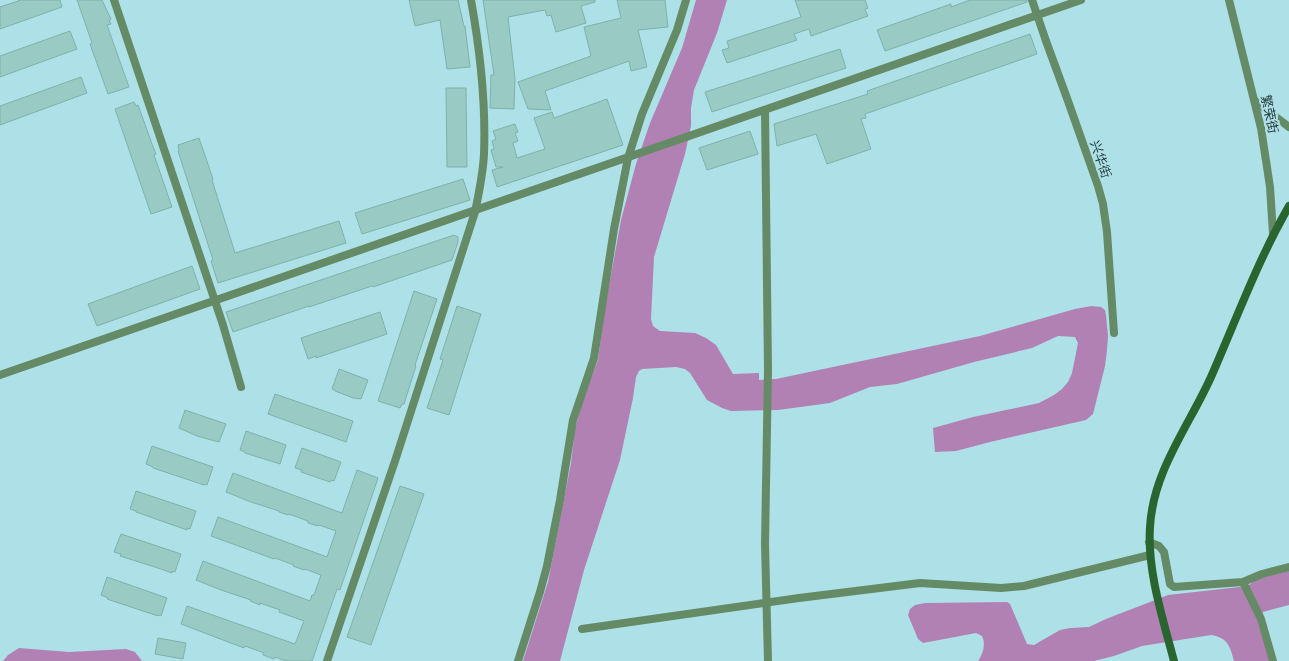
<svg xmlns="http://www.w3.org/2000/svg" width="1289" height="661" font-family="'Archivo Narrow','Noto Sans SC',sans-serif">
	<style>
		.water { fill: #b281b3 }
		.building { fill: #99cbc4; stroke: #7fb1aa }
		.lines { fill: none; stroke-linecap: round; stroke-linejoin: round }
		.minor { stroke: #658a66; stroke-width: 8 }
		.tertiary { stroke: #658a66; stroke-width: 8 }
		.secondary { stroke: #2a6530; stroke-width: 8 }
		.labels { text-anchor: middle; stroke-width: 4; stroke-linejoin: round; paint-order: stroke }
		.street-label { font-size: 13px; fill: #273c3e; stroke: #ade1e7 }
	</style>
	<rect width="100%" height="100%" fill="#ade1e7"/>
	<path class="water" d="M696 0H727L717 33 694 90 691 108V126L685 154 654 257 651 319 653 326 660 331 695 333 706 338 716 345 733 374 759 373V380L776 379 980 336 1075 309 1091 306 1101 307 1105 310 1106 315 1108 336 1107 350 1105 366 1093 414 1086 420 990 442 956 451 935 452 933 428 973 417 1039 403 1054 395 1062 389 1068 382 1072 373 1078 343 1075 337 1058 336 1032 348 974 362 897 384 870 387 830 403 778 410 731 411 722 408 707 400 690 373 685 369 676 367 642 369 639 371 636 377 633 398 620 460 584 570 560 661H523L548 582 571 463 575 429 583 399 598 360 605 308 621 220 636 164 650 123 682 48Z
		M1289 571V605L1263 612 1258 622 1270 661H1234C1230 646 1228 638 1211 635L1142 646 1114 656 1094 661H978C983 654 986 644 982 636L976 633 923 643 918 639 908 615 910 609 915 605 925 603 1007 602 1010 604 1027 644 1034 645 1060 630 1070 628 1089 627 1106 619 1168 595 1248 586 1256 579Z
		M19 648 69 652 126 649 135 652 142 661H3L8 655Z"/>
	<path class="building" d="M21 0H60L62 7 0 29V7Z
		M77 0H102L111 19 109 20 111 24 107 25 129 87 108 94 90 44 92 43Z
		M409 0H458L464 26H465L470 67 447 69 440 20 415 26Z
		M483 0H595V2L581 6 586 23 556 32 551 15 547 16 545 10 508 17 515 79 514 109 490 108 491 75H494Z
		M617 0H665L668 27 638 30 647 67 631 71 629 61 545 91 551 110 528 109 518 82 591 56 584 27 621 18Z
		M795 0H865L868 8 865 9 868 16 811 36 809 29 794 34 797 40 727 63 722 50 729 48 727 41 801 17Z
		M970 0H1027V2L885 51 877 30 951 4V7Z
		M70 31 77 49 0 77V56Z
		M1030 34 1037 54 865 114 866 118 861 119 871 149 827 164 816 134 777 146 774 124 868 94 867 91Z
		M840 49 846 68 712 112 705 92Z
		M81 77 87 93 0 125V106Z
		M446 88H466L467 167H447Z
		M607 99 623 145 497 187 492 170 503 167H496L491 150 494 149 492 141 496 139 493 131 515 124 518 132 515 133 518 141 513 143 517 158 545 149 534 118 552 112 554 118Z
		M134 102 136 106 138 105 152 144 156 154 154 155 172 207 151 214 115 109Z
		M750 131 758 154 707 170 699 148Z
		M199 138 213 179 212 180 235 253 339 221 346 243 218 283 211 261 213 260 178 151 179 150 178 145Z
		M463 179 470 200 362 234 355 213Z
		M454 235 458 237V242L452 260 373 287 372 286 309 307V306L233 332 226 312Z
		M192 266 200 289 97 326 88 304Z
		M414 291 437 299 415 365 416 366 404 404H402L400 408 378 401Z
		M457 306 481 314 449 415 427 408 443 360 440 359Z
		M380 312 387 334 316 358V356L308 359 301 338Z
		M339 369 368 380 361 399 353 398 335 391V390L332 389Z
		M275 394 353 421 346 442 268 414Z
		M185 410 226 424 219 442 197 436 179 428Z
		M246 431 286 445 280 464 245 453V452L240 450Z
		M152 446 213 467 207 485 204 484V485L153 468V467L146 464Z
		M302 448 341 462 334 481 331 480 330 482 301 472 302 470 295 468Z
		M357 470 378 478 340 590 337 589 312 661H286L275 657 274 659 263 655 264 653 245 646 244 648 181 624 187 606 295 644 304 621 279 612 280 610 260 603V605L250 601 251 600 221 590 196 580 203 561 310 601 312 595H314L321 575 305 569 304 570 293 566 294 565 275 558 274 559 211 536 218 517 327 557 336 531 319 525 318 526 308 523V521L289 514 288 515 279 512V511L251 502 226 492 233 473 342 513Z
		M400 486 424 494 371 645 347 637Z
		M136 491 196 511 190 529 187 528V530L136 512V511L130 509Z
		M121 534 181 554 175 572 172 571V573L161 569 120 556 121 554 114 552Z
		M107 577 167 598 161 616 159 615 158 616 107 599 108 598 101 595Z
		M158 638 186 643 183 659 155 654Z"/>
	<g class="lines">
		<path class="minor" d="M114 0 223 325 241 387
			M1032 0 1046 41 1068 101 1098 186 1103 204 1107 232 1114 333
			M1255 101 1289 127
			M1149 542 1159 546 1164 552 1170 584 1174 587 1243 582 1262 574 1289 567
			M1243 582 1261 619 1273 661
			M582 629 799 598 920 583 1001 588 1024 586 1150 555
			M327 661 395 461 475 212C479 193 483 174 484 154 486 103 480 50 471 0
			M518 661 540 592 547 566 560 500 573 420 594 358 614 229 628 158 642 114 677 30 686 0"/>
		<path class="tertiary" d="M1229 0 1261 128 1270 187 1273 234
			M765 110 768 370 765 544 768 661
			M0 375 1081 0"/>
		<path class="secondary" d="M1174 661C1163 619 1147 571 1150 527 1153 471 1189 426 1211 377 1236 320 1258 260 1289 206"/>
	</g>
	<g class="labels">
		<g class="street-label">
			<text transform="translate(1270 114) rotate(78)" y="5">繁荣街</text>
			<text transform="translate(1101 159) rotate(71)" y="5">兴华街</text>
		</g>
	</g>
</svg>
